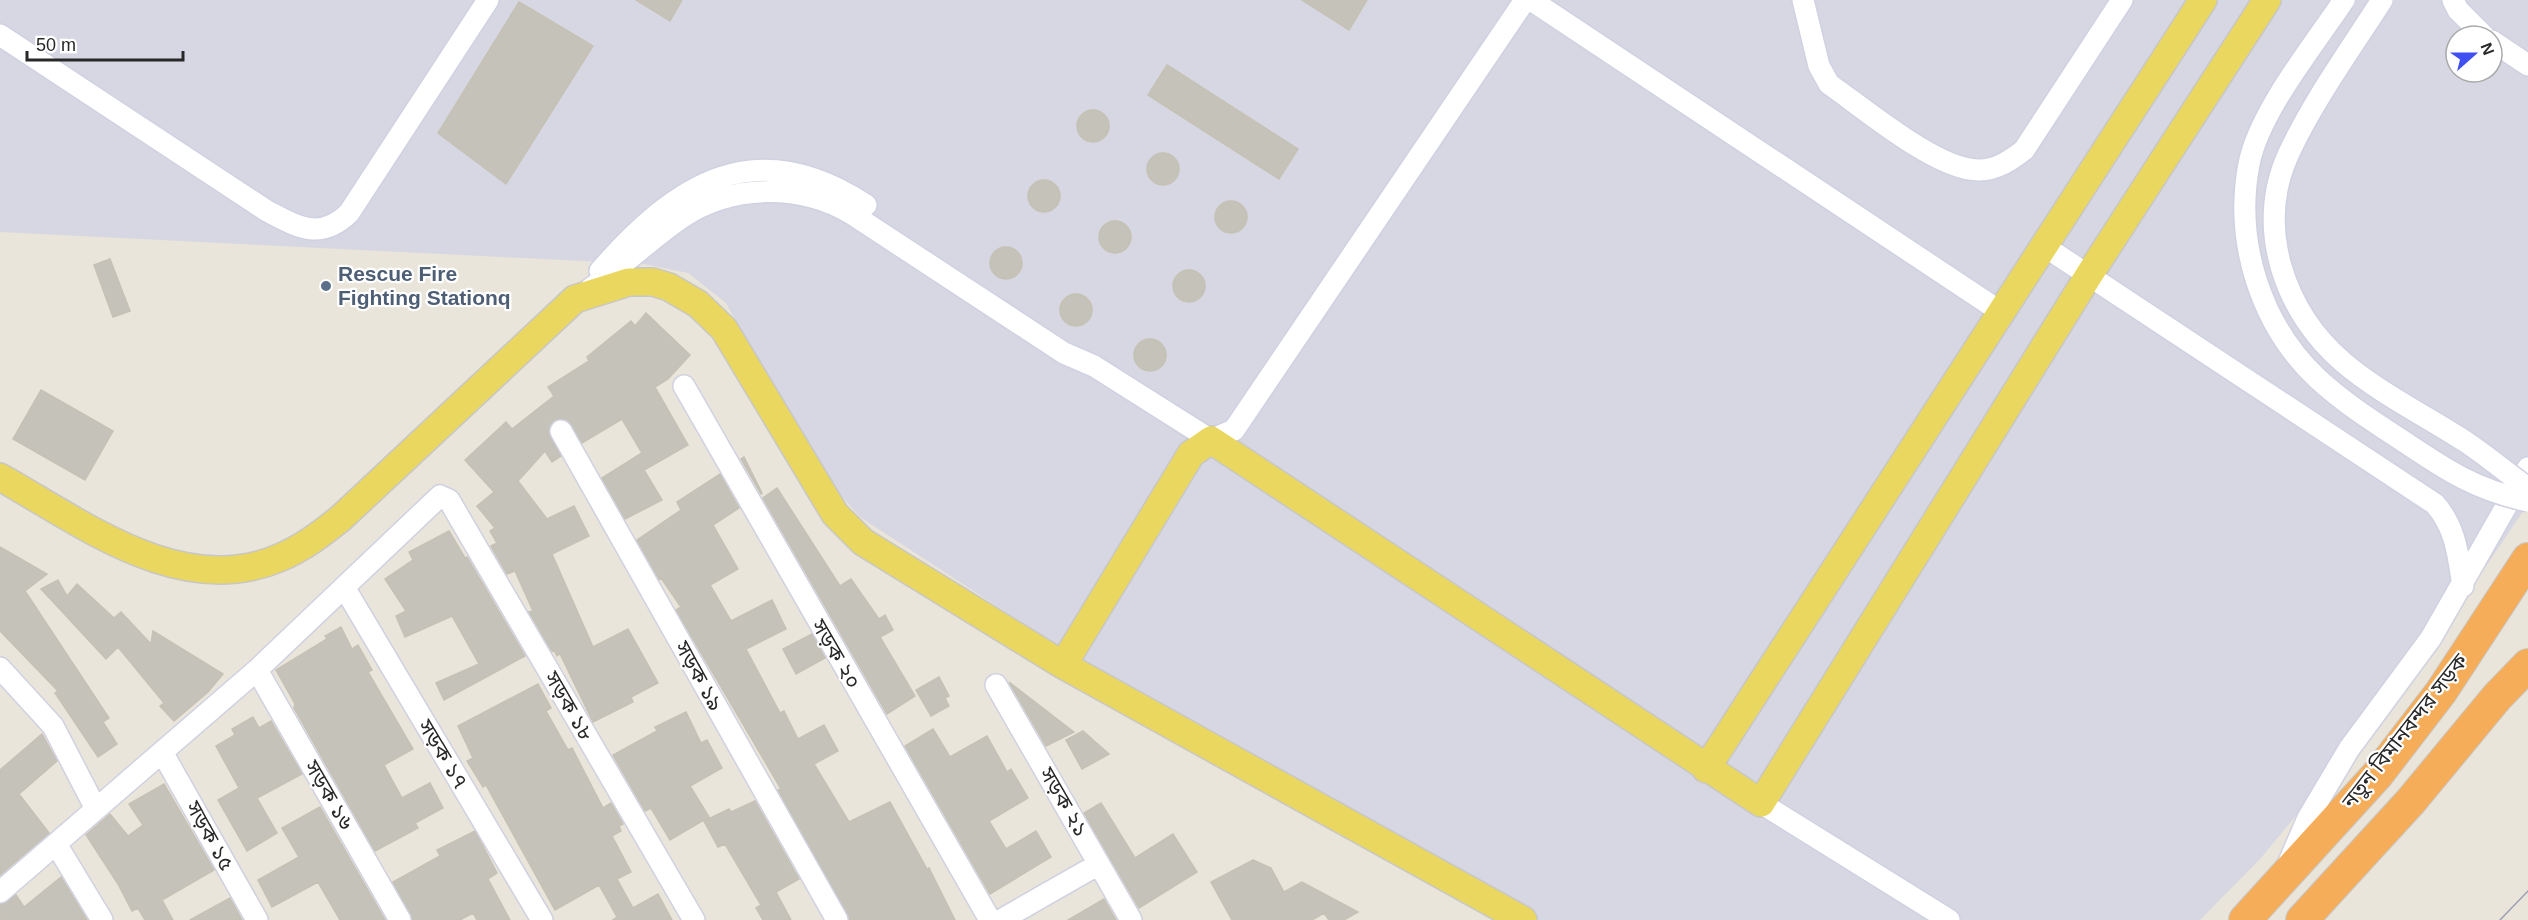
<svg xmlns="http://www.w3.org/2000/svg" width="2528" height="920" font-family="Arial,'Noto Sans Bengali',sans-serif">
	<style>
		.airport { fill: #d6d7e3; fill-rule: evenodd }
		.building { fill: #c5c2ba; stroke: #c5c1b4; stroke-width: 1.5 }
		.lines { fill: none; stroke-linecap: round; stroke-linejoin: round }
		.minor-casing { stroke: #d0d1e1; stroke-width: 24 }
		.major-casing { stroke: #c7c7c7; stroke-width: 30 }
		.highway-casing { stroke: #c7c7c7; stroke-width: 34 }
		.minor { stroke: #fff; stroke-width: 21 }
		.major { stroke: #ead760; stroke-width: 27 }
		.highway { stroke: #f6ad59; stroke-width: 32 }
		.tram { stroke: #9e9fb2; stroke-width: 1.5 }
		.minor-bridge-casing { stroke: #d0d1e1; stroke-width: 24; stroke-linecap: butt }
		.minor-bridge { stroke: #fff; stroke-width: 21 }
		.service-dot { fill: #5c6f8a; stroke: #fff; stroke-width: 2 }
		.labels { text-anchor: middle; stroke-width: 4.5; stroke-linejoin: round; paint-order: stroke }
		.service-label { font-size: 21px; font-weight: bold; fill: #4e5e75; stroke: #fff; text-anchor: start }
		.street-label { font-size: 21px; fill: #282828; stroke: #fff }
	</style>
	<rect width="100%" height="100%" fill="#eae5da"/>
	<path class="airport" d="M0 0H2528V504L2416 670 2261 858 2200 920H1525L1122 688 860 517 815 466 726 303 688 273 643 264 0 232ZM2456 36H2492V72H2456Z"/>
	<path class="building" d="M636 0H682L670 21Z
		M1302 0H1367L1349 30Z
		M519 2 593 46 506 184 438 133Z
		M1167 65 1298 149 1279 179 1148 95Z
		M1077 126a16 16 0 1 1 32 0a16 16 0 1 1-32 0Z
		M1147 169a16 16 0 1 1 32 0a16 16 0 1 1-32 0Z
		M1028 196a16 16 0 1 1 32 0a16 16 0 1 1-32 0Z
		M1215 217a16 16 0 1 1 32 0a16 16 0 1 1-32 0Z
		M1099 237a16 16 0 1 1 32 0a16 16 0 1 1-32 0Z
		M990 263a16 16 0 1 1 32 0a16 16 0 1 1-32 0Z
		M110 259 130 311 113 317 94 265Z
		M1173 286a16 16 0 1 1 32 0a16 16 0 1 1-32 0Z
		M1060 310a16 16 0 1 1 32 0a16 16 0 1 1-32 0Z
		M646 313 690 355 668 379 655 387 688 445 644 470 662 500 625 519 602 478 642 453 622 419 582 443 568 420H554L548 431 561 456 552 462 545 451 518 481 547 519 574 506 589 536 552 554 593 647 628 629 658 683 631 697 633 702 593 722 560 654 557 656 554 650 552 651 529 612 533 611 515 571 507 574 491 546 497 543 490 531 495 528 477 506 494 492 465 460 506 422 512 429 554 396 548 387 589 361 587 357 631 321 635 326Z
		M1134 355a16 16 0 1 1 32 0a16 16 0 1 1-32 0Z
		M41 390 113 431 85 480 13 439Z
		M744 457 762 493 761 494 741 459Z
		M720 474 739 508 713 525 738 569 710 585 731 621 772 600 786 629 746 649 780 713 784 711 798 739 824 725 838 751 814 764 849 822 890 802 927 869 929 868 955 920H850L778 790 781 789 676 610 681 607 661 578 659 579 637 540 681 510 677 502Z
		M777 488 840 586 851 579 879 619 885 615 893 630 880 637 915 696 887 714 763 498Z
		M449 531 465 558 467 557 525 656 444 700 436 683 479 664 452 616 405 637 396 616 406 611 385 579 413 560 409 552Z
		M0 547 47 574 25 591 109 718 103 722 117 744 98 757 55 693 58 691 0 631Z
		M58 580 67 596 77 584 114 618 121 612 151 644 153 631 223 674 208 692 174 721 160 706 164 703 118 647 106 659 41 589Z
		M341 627 352 649 358 645 372 670 368 672 413 749 384 765 402 798 430 783 443 808 415 823 418 828 375 851 294 708 295 704 276 670 327 639 325 636Z
		M812 634 825 658 796 674 783 649Z
		M939 677 949 696 945 698 949 706 931 716 916 690Z
		M1009 682 1074 732 1046 746Z
		M538 684 551 708 546 711 568 750 572 748 603 808 611 803 623 824 619 826 621 831 612 836 631 872 617 879 633 908 658 894 672 920H613L617 917 599 885 555 910 486 785 483 787 467 761 473 758 458 726Z
		M686 712 701 743 707 740 722 768 690 786 709 817 670 840 651 808 645 811 613 755 657 731 655 727Z
		M253 717 259 728 271 721 302 774 257 798 277 833 247 851 218 800 239 788 216 746 235 735 232 729Z
		M933 729 950 757 987 736 1007 772 1011 769 1028 798 989 821 1006 849 1036 831 1051 857 990 894 905 746Z
		M1083 731 1109 754 1082 769 1066 740Z
		M42 734 57 761 19 794 49 833 0 875V770Z
		M164 784 214 870 162 900 173 920H145L138 908 132 911 118 884 86 835 110 814 128 836 143 825 129 804Z
		M755 801 799 879 776 892 791 920H763L756 908 761 905 725 844 718 847 704 821 729 809 731 812Z
		M1101 803 1135 858 1173 834 1197 872 1139 908 1084 813Z
		M320 807 385 920H340L318 882 272 907 258 880 299 857 282 828Z
		M475 831 497 873 488 879 510 920H477L473 913 460 920H413L393 882 440 856 437 850Z
		M1253 860 1271 868 1284 892 1302 882 1358 912 1344 920H1329L1324 913 1312 920H1232L1211 882Z
		M61 877 87 920H0V904L16 895 24 907Z
		M230 898 242 920H190Z
		M1104 899 1116 920H1068Z"/>
	<g class="lines">
		<g class="minor-casing">
			<path id="minor" d="M1531 0 2001 312
				M1803 0 1819 66 1829 84C1865 109 1938 171 1979 170 1997 170 2011 160 2024 150L2122 0
				M2453 0 2458 10 2484 36
				M0 35 267 211C298 227 320 241 349 213L488 0
				M2492 41 2528 65
				M2044 246 2435 504C2456 528 2458 555 2463 586
				M600 271C677 183 755 132 866 205
				M590 289C622 267 649 240 681 218 731 184 800 183 852 214L1064 353 1094 366 1211 440 1234 430 1525 0
				M684 386 990 920
				M561 431 837 920
				M344 587 542 920
				M0 668 53 726 96 809
				M257 670 400 920
				M996 685 1131 920
				M162 752 257 920
				M1761 803 1949 920
				M56 844 102 920
				M2289 862 2308 818 2349 749 2431 638 2528 468
				M0 892 257 670 440 496 449 500 694 920
				M1001 920 1099 864"/>
		</g>
		<g class="major-casing">
			<path id="major" d="M0 477C82 523 181 600 279 558 303 548 321 534 341 518L575 299 629 282H653L669 287 698 304 724 329 835 514 863 542 1063 665 1523 920
				M1063 665 1191 454 1211 440 1761 803 2089 275 2267 0
				M1706 769 2203 0"/>
		</g>
		<g class="highway-casing">
			<path id="highway" d="M2245 920 2378 774 2441 692 2528 559
				M2302 920 2411 801 2497 697 2528 665"/>
		</g>
		<use href="#minor" class="minor"/>
		<use href="#major" class="major"/>
		<use href="#highway" class="highway"/>
		<path class="tram" d="M2500 920 2528 891"/>
		<g class="minor-bridge-casing">
			<path id="minor-bridge" d="M2344 0C2314 45 2259 112 2249 164 2234 242 2261 326 2318 379 2344 403 2374 422 2403 441 2446 470 2476 490 2528 501
				M2382 0C2350 50 2313 101 2288 155 2255 229 2285 313 2344 363 2381 394 2426 416 2466 442 2487 456 2507 473 2528 488"/>
		</g>
		<use href="#minor-bridge" class="minor-bridge"/>
	</g>
	<circle class="service-dot" cx="326" cy="286" r="6"/>
	<g class="labels">
		<g class="service-label">
			<text x="338" y="281">Rescue Fire<tspan x="338" dy="24">Fighting Stationq</tspan></text>
		</g>
		<g class="street-label">
			<text transform="translate(836 654) rotate(60)" y="7">সড়ক ২০</text>
			<text transform="translate(699 676) rotate(61)" y="7">সড়ক ১৯</text>
			<text transform="translate(569 706) rotate(60)" y="7">সড়ক ১৮</text>
			<text transform="translate(2405 731) rotate(-52)" y="7">নতুন বিমানবন্দর সড়ক</text>
			<text transform="translate(443 754) rotate(59)" y="7">সড়ক ১৭</text>
			<text transform="translate(329 795) rotate(60)" y="7">সড়ক ১৬</text>
			<text transform="translate(1064 802) rotate(60)" y="7">সড়ক ২১</text>
			<text transform="translate(210 836) rotate(61)" y="7">সড়ক ১৫</text>
		</g>
	</g>
	<g transform="translate(2474 54) rotate(69)"><circle r="28" fill="#ffffff" stroke="#a9a9a9" stroke-width="1.5"/>
	<path d="M0-4.5L10 22L0 15L-10 22Z" fill="#404ff1"/>
	<text y="-9" font-size="16" font-weight="bold" text-anchor="middle" fill="#282828">N</text>
	</g>
	<path d="M27 51v9h156v-9" fill="none" stroke="#282828" stroke-width="3"/>
	<text x="36" y="51" font-size="18" fill="#282828" stroke="#ffffff" stroke-width="4.5" paint-order="stroke">50 m</text>
</svg>
